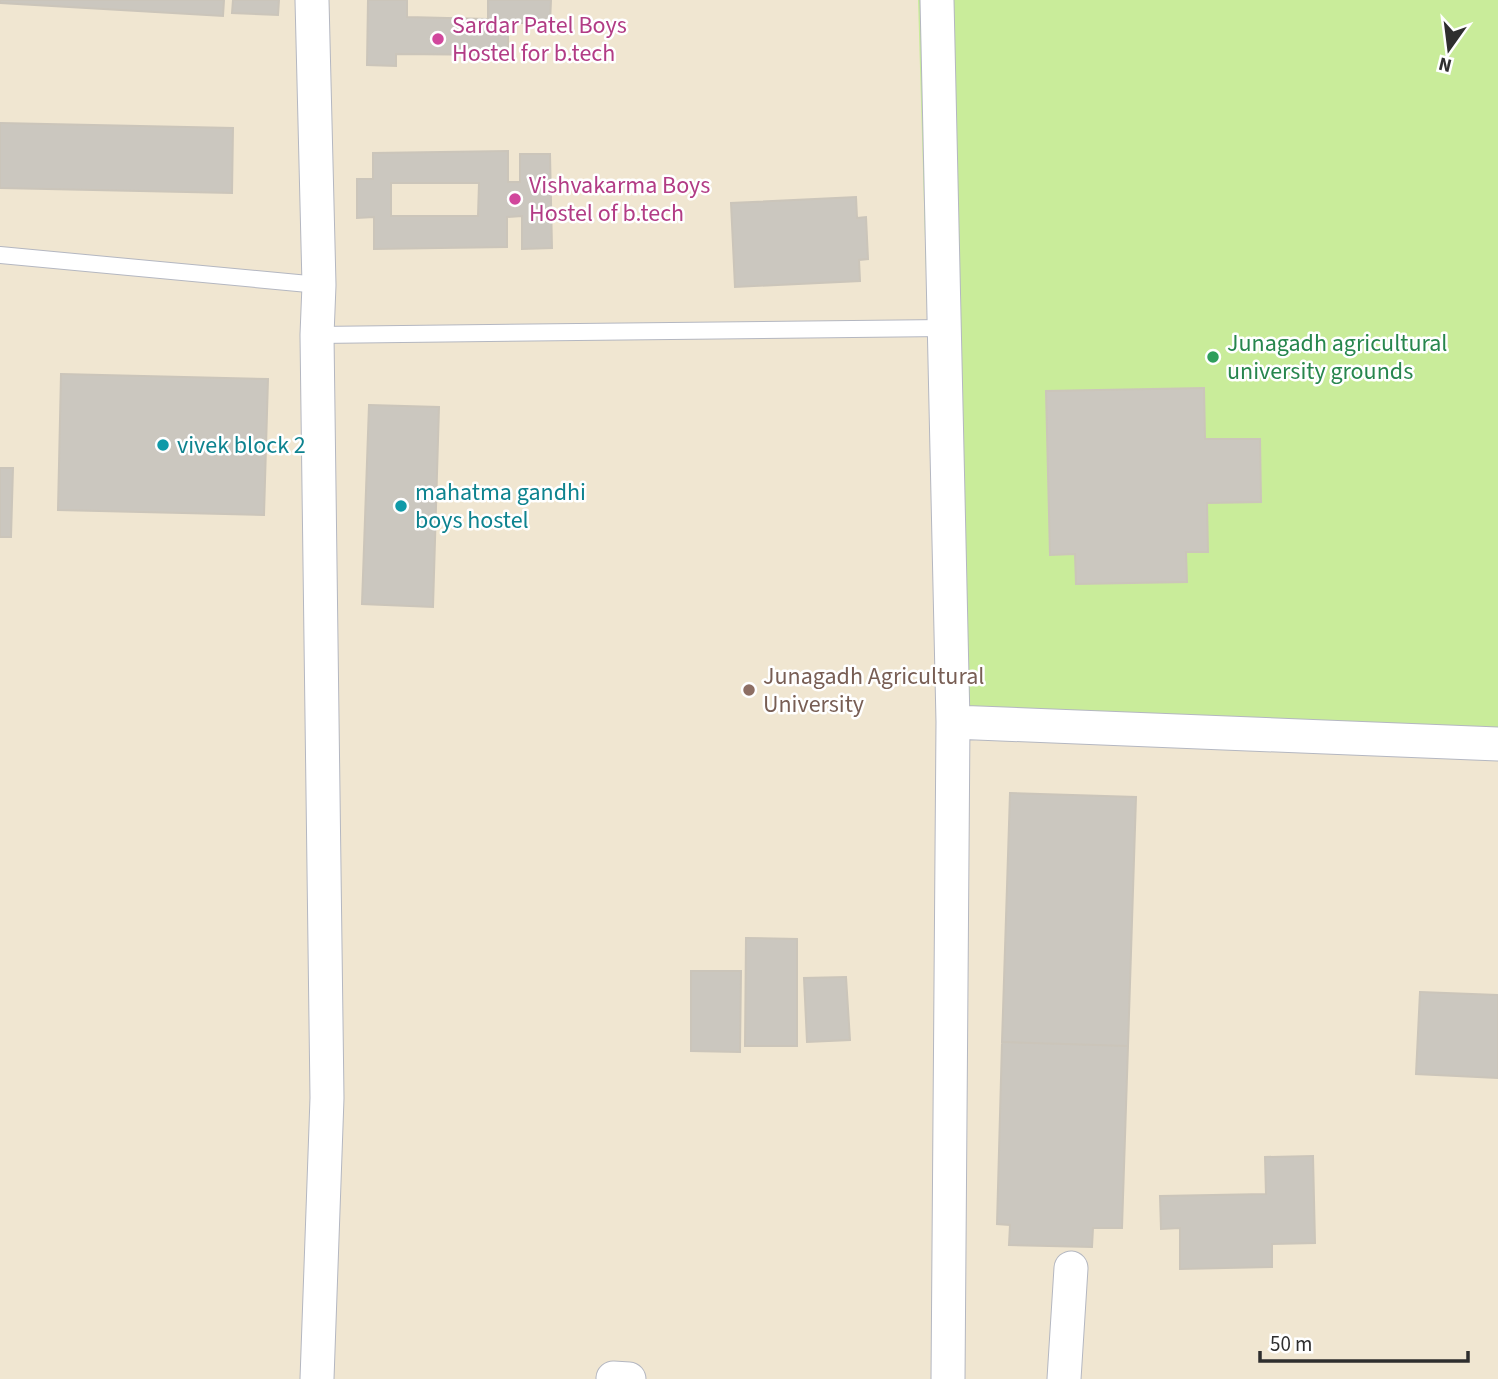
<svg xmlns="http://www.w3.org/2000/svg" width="1498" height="1379" font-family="'Source Sans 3',sans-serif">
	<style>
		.education { fill: #f0e6d1 }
		.pitch { fill: #c9ec9a }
		.building { fill: #cbc7bf; stroke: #cbc5ba; stroke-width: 2; fill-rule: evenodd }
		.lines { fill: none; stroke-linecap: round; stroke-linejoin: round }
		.service-casing { stroke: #b4b7c1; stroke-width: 18 }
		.minor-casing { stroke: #b4b7c1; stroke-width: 35 }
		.service { stroke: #fff; stroke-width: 16 }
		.minor { stroke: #fff; stroke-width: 33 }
		.hotel-dot { fill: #d1479c; stroke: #fff; stroke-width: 2.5 }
		.leisure-dot { fill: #2e9e5b; stroke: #fff; stroke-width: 2.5 }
		.culture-dot { fill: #0f9aa8; stroke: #fff; stroke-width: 2.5 }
		.education-dot { fill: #8d6e63; stroke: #fff; stroke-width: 2.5 }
		.labels { text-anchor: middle; stroke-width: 5; stroke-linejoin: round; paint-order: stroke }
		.hotel-label { font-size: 24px; fill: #b23c85; stroke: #fff; text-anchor: start }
		.leisure-label { font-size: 24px; fill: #27864d; stroke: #fff; text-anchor: start }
		.culture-label { font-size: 24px; fill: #0d838f; stroke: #fff; text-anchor: start }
		.education-label { font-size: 24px; fill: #785e54; stroke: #fff; text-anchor: start }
	</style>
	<rect width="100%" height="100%" fill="#efe9e1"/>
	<path class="education" d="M0 0H1498V1379H0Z"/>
	<path class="pitch" d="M918 0H1498V730L939 714Z"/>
	<path class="building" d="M0 0H224L223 16 0 3Z
		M233 0H279L278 15 232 13Z
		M368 0H407V17L488 19V0H551L550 23H508V55L396 54V66L367 65Z
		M0 123 233 128 232 193 0 188Z
		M508 151V182H520V154H550L552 248 522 249V216L507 217V247L374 249V217L357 218V179H373V153ZM391 183H479L478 216H391Z
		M856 197 857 218 866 217 868 259 859 260 860 281 735 287 731 203Z
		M61 374 268 379 264 515 58 510Z
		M1204 388 1205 439H1260L1261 502 1207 503 1208 552H1186L1187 582 1076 584 1075 554 1050 555 1046 391Z
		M369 405 439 407 433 607 362 604Z
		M0 468H13L11 537H0Z
		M1010 793 1136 797 1128 1046 1002 1042Z
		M746 938 797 939V1046H745Z
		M691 971H741L740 1052 691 1051Z
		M846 977 850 1040 807 1042 804 978Z
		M1420 992 1498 995V1078L1416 1074Z
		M1002 1042 1128 1046 1122 1228H1093L1092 1247 1009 1245 1010 1225 997 1224Z
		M1313 1156 1315 1243 1272 1244V1267L1180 1269V1228L1161 1229 1160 1196 1266 1194 1265 1157Z"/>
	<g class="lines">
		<g class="service-casing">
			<path id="service" d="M0 255 319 285
				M317 335 944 328"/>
		</g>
		<g class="minor-casing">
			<path id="minor" d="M312 0 319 285 317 335 327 1098 317 1379
				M937 0 953 722 948 1379
				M953 722 1498 744
				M613 1378 629 1379
				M1064 1379 1071 1268"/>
		</g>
		<use href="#service" class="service"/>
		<use href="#minor" class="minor"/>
	</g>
	<g class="hotel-dot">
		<circle cx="438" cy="39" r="7"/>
		<circle cx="515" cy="199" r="7"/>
	</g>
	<circle class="leisure-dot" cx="1213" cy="357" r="7"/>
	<g class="culture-dot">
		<circle cx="163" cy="445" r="7"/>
		<circle cx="401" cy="506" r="7"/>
	</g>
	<circle class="education-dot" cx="749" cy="690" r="7"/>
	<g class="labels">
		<g class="hotel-label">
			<text x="452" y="33">Sardar Patel Boys<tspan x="452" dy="28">Hostel for b.tech</tspan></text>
			<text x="529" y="193">Vishvakarma Boys<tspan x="529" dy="28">Hostel of b.tech</tspan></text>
		</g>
		<g class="leisure-label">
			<text x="1227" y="351">Junagadh agricultural<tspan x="1227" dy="28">university grounds</tspan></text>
		</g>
		<g class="culture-label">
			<text x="177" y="453">vivek block 2</text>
			<text x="415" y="500">mahatma gandhi<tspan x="415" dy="28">boys hostel</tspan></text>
		</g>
		<g class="education-label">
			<text x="763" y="684">Junagadh Agricultural<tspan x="763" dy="28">University</tspan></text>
		</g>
	</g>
	<g transform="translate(1449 49) rotate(194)" stroke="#ffffff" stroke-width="5" paint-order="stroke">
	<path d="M0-5L12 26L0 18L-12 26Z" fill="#2e2e2e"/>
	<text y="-10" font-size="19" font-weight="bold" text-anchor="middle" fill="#2e2e2e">N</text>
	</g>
	<path d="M1260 1351v10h208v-10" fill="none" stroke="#2e2e2e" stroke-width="3.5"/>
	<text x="1270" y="1351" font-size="21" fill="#2e2e2e" stroke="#ffffff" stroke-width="5" paint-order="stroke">50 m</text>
</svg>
